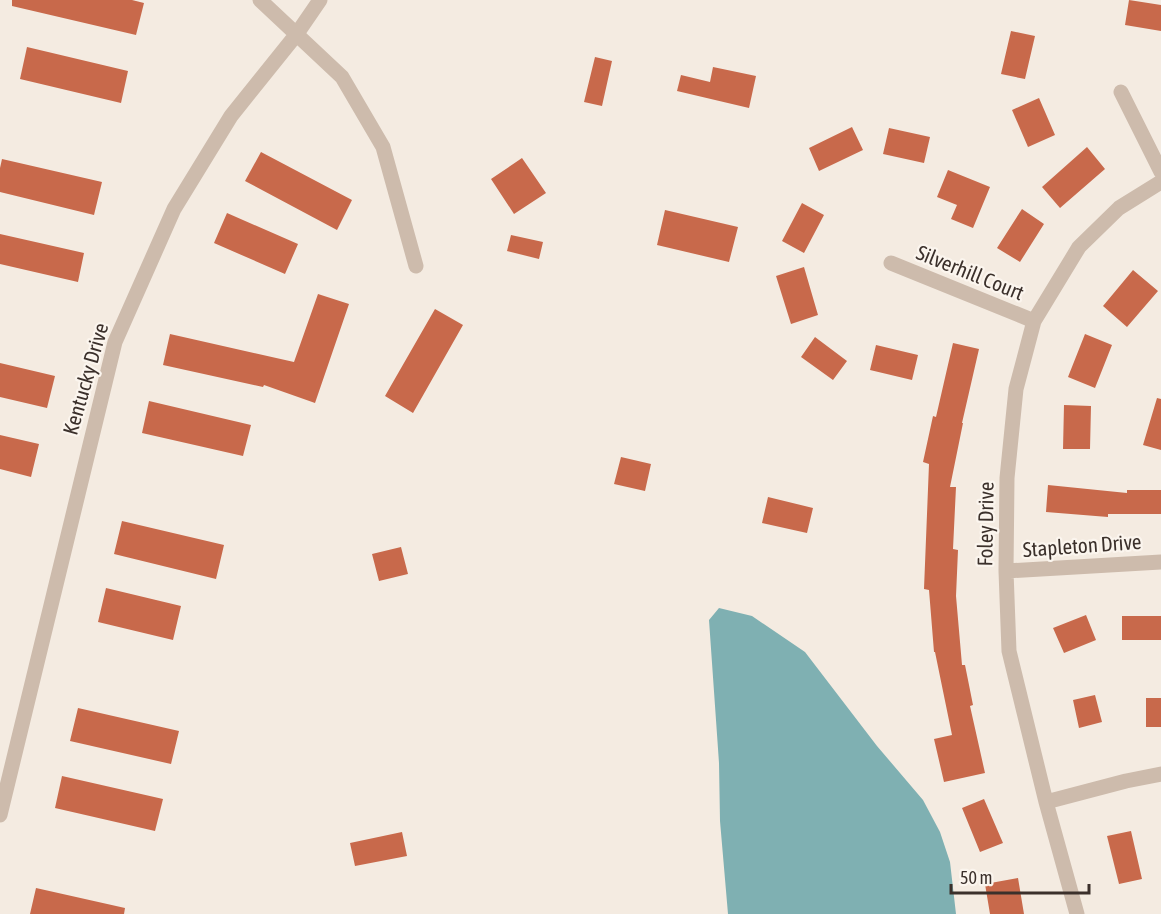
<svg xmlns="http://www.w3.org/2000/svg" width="1161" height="914" font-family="'Asap Condensed',sans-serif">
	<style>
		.water { fill: #7fb0b2 }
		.building { fill: #c8694b }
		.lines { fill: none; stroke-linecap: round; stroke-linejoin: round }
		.street { stroke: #cdbbac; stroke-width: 15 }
		.labels { text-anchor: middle; stroke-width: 4.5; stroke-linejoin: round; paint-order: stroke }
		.street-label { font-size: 21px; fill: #3b302b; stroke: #fbf5ee }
	</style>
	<rect width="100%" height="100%" fill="#f4ebe1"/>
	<path class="water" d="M719 608 752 616 805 652 877 746 923 800 940 832 950 862 956 914H728L720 821 719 763 709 620Z"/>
	<path class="building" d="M12 0H132L144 3 136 35 12 6Z
		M1129 0 1161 5V31L1125 25Z
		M1011 31 1035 36 1025 79 1001 74Z
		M27 47 128 71 121 103 20 79Z
		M595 57 612 61 602 106 584 102Z
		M713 67 756 76 749 108 677 91 681 75 710 82Z
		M1039 98 1055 135 1028 147 1012 110Z
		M852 127 863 150 819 171 809 148Z
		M889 128 930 137 924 163 883 154Z
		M1087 147 1105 169 1060 208 1042 187Z
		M261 152 352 200 337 230 245 181Z
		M522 158 546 193 514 214 491 179Z
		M2 159 102 182 94 215 0 192V168Z
		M948 170 990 187 973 228 951 219 957 205 937 197Z
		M802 203 824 215 804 253 782 241Z
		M1022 209 1044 224 1020 262 997 248Z
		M665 210 738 227 729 262 657 245Z
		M227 213 298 244 285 274 214 243Z
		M0 234 84 253 78 282 0 264Z
		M511 235 543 242 539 259 507 251Z
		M804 267 818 315 791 324 776 276Z
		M1133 270 1158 291 1127 327 1103 306Z
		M318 294 349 304 315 403 264 385 263 387 163 365 170 334 294 362Z
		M435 309 463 325 413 413 385 396Z
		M1085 334 1112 345 1095 388 1068 377Z
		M815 337 847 361 833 380 801 357Z
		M953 343 979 349 962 423H963L950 487H956L953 549 958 550 956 596 962 665H965L973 705 970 706 985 773 944 782 934 739 952 735 935 652H934L929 590 924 589 929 464 923 462 933 416 936 417Z
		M876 345 918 355 912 380 870 370Z
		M0 363 55 376 47 408 0 397Z
		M1157 398 1161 399V450L1143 445Z
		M149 401 251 425 243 456 142 433Z
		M1064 405 1091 406 1090 449H1063Z
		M0 435 39 444 31 477 0 469Z
		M621 457 651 464 645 491 614 484Z
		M1048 485 1127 493V490H1161V514H1108V517L1046 512Z
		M768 497 813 508 807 533 762 523Z
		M122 521 224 545 216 579 114 554Z
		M401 547 408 574 379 581 372 554Z
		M106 588 181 606 173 640 98 622Z
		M1086 615 1096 640 1064 653 1053 628Z
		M1122 616H1161V640H1122Z
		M1095 695 1102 722 1079 728 1073 700Z
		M1146 698H1161V727H1146Z
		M78 708 179 731 171 764 70 741Z
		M62 776 163 799 155 831 55 808Z
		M984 799 1003 843 980 852 962 808Z
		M1131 831 1142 879 1119 884 1107 836Z
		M402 832 407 856 355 866 350 843Z
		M1018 878 1024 914H990L985 884Z
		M36 888 125 908 124 914H30Z"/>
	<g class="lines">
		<path class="street" d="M260 0 342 77 383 147 416 266
			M1121 92 1161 172
			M891 263 1034 321
			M1006 571 1161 562
			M1046 802 1126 781 1161 774
			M0 815 115 342 174 209 231 116 296 35 320 0
			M1077 914 1046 802 1009 651 1006 571 1007 478 1016 389 1034 321 1079 247 1119 208 1161 182"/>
	</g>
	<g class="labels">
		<g class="street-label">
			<text transform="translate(970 273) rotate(22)" y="7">Silverhill Court</text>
			<text transform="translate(86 379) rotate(-74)" y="7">Kentucky Drive</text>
			<text transform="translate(986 524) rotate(-89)" y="7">Foley Drive</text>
			<text transform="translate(1082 546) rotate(-4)" y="7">Stapleton Drive</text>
		</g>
	</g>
	<path d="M951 884v9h138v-9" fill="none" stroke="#3b302b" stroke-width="3"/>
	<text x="960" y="884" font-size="18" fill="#3b302b" stroke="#fbf5ee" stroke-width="4.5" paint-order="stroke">50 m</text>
</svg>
